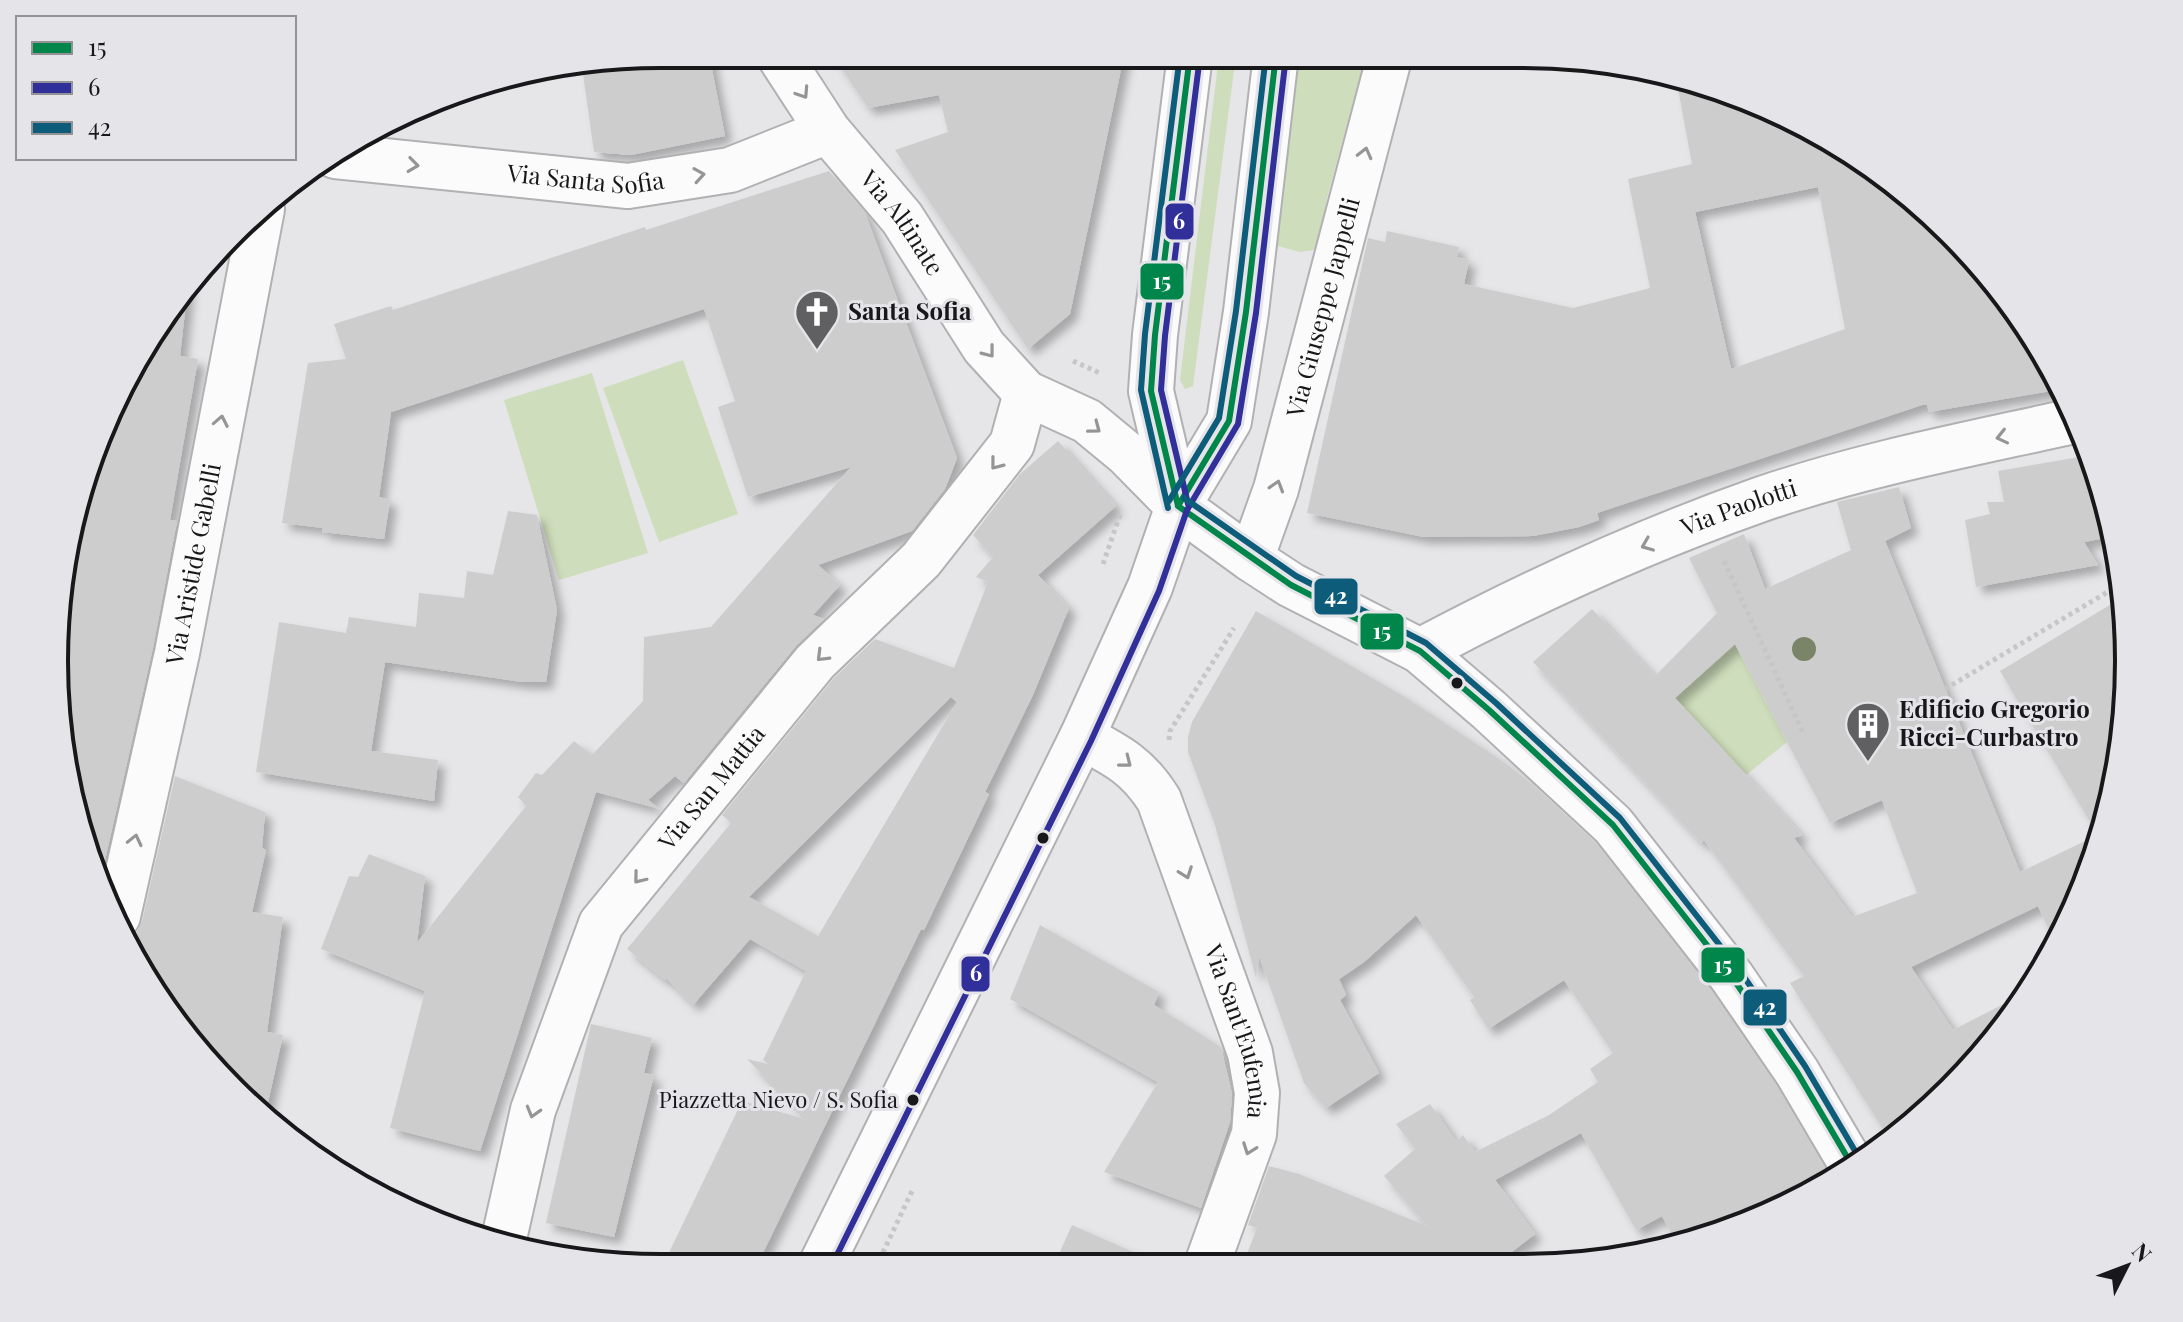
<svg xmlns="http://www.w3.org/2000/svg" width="2183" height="1322" font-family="'Playfair Display',serif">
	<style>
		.green { fill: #ceddbb }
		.building { fill: #cecdce; fill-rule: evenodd; filter: url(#shadow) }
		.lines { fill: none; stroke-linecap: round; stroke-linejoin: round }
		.minor-casing { stroke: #b1b1b3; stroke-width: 48 }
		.tertiary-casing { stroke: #b1b1b3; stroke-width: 48 }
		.path { stroke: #c6c6c7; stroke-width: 5; stroke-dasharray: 4 4; stroke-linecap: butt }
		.minor { stroke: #fbfbfc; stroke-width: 44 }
		.tertiary { stroke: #fbfbfc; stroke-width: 44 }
		.bus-1-casing { stroke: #e5e5e9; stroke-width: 12 }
		.bus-2-casing { stroke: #e5e5e9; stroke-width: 12 }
		.bus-3-casing { stroke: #e5e5e9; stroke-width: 12 }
		.bus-1 { stroke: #00854a; stroke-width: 6 }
		.bus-2 { stroke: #312f9a; stroke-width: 6 }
		.bus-3 { stroke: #0c5c7a; stroke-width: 6 }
		.tree { fill: #7a8468 }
		.oneway { stroke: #959596 }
		.bus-dot { fill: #18181a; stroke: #e5e5e9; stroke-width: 3 }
		.labels { text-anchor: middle; stroke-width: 6; stroke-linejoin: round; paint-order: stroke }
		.bus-label { font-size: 22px; fill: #18181a; stroke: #e5e5e9; text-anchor: end }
		.street-label { font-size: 24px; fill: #18181a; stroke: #e5e5e9 }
		.poi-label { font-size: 24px; font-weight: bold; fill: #18181a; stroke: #e5e5e9; text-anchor: start }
		.rim { fill: none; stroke: #18181a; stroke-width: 4 }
		.line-badge { stroke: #e5e5e9; stroke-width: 3 }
		.badge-label { font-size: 22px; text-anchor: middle; font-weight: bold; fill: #fff }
	</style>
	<defs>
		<filter id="shadow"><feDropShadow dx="7" dy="7" stdDeviation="4" flood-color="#0004"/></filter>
	</defs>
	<rect width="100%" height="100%" fill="#e6e6e8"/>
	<path class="green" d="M1219 55H1236L1193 386 1185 389 1180 380Z
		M1277 55H1366L1327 198 1320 249 1300 252 1251 239Z
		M683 360 738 514 659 542 603 388Z
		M592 373 648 553 559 580 504 400Z
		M1735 644 1787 742 1746 775 1675 698Z"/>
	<path class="building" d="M661 54H709L725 136 631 155 594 152 582 67Z
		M832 54 1124 55 1070 314 1028 349 895 150 948 132 939 95 868 108Z
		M1676 78 1718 86 1860 157 1952 232 2027 324 2062 389 1929 412 1927 405H1922L1597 513 1599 520 1579 527 1533 536 1424 537 1307 513 1368 238 1385 242 1387 231 1459 247 1457 257 1469 260 1464 284 1573 308 1650 288 1628 179 1692 164ZM1818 187 1845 329 1731 369 1695 212Z
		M829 171 865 213 957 458 945 489 912 531 818 565 840 585 813 615 824 619 796 646 684 783 675 776 648 800 660 809 596 792 480 1151 390 1128 425 991 321 949 349 876 358 877 369 854 425 876 417 943 526 806 518 797 536 773 542 775 574 741 592 755 643 701 644 637 711 627 851 467 748 497 718 407 735 401 704 309 391 412 379 497 390 500 384 539 322 532 323 528 282 523 308 363 346 359 334 324 391 306 393 310 645 227 646 230Z
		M188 284 180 356 198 359 170 520 177 521 153 648 100 882 86 856 54 661 86 466 179 292Z
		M1058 441 1116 506 1038 575 1069 608 1032 697 985 792 989 794 924 930 921 929 756 1267H662L742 1101 808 1120 747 1059 768 1064 763 1060 806 971 750 939 693 1005 666 978 665 980 627 949 731 823 722 815 833 679 875 639 954 668 988 582 976 577 993 557 973 535 1020 474ZM951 697 957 702 818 936 749 897Z
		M2091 455 2115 536 2084 542 2098 565 1976 587 1965 520 1990 514 1987 502H2004L1998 471Z
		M1899 487 1911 528 1885 541 2020 872 2098 835 2000 671 2123 597 2129 661 2117 780 2083 894 2070 918 2048 928 2038 906 1911 967 1953 1030 2031 990 1923 1117 1890 1140 1790 983 1804 976 1704 840 1701 843 1533 662 1592 609 1655 676 1717 613 1689 558 1744 534 1765 589 1851 550 1837 502ZM1735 644 1830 823 1882 800 1917 893 1852 917 1794 838 1802 835 1675 698Z
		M508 511 537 515 557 610 546 682H522L385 662 371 751 438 760 434 801 256 772 279 622 346 633 349 617 416 627 419 593 464 598 467 571 493 575Z
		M1256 611 1405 697 1501 760 1531 783 1595 842 1712 992 1776 1085 1833 1181 1825 1187 1679 1247 1662 1216 1636 1230 1581 1133 1495 1180 1535 1234 1504 1258 1523 1267H1242L1257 1228 1248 1225 1269 1166 1299 1174 1427 1226 1384 1176 1415 1149 1396 1124 1430 1104 1456 1141 1463 1135 1475 1152 1549 1115 1598 1082 1590 1069 1613 1053 1564 980 1488 1029 1470 1000 1474 997 1416 915 1364 962 1339 979 1346 995 1340 1000 1379 1073 1326 1108 1304 1083 1259 956 1256 978 1215 825 1188 752V737L1192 722Z
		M175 776 265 812 262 848 266 850 252 912 283 917 267 1032 283 1035 266 1111 179 1030 130 937 137 932 142 921Z
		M1040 925 1159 992 1154 1005 1221 1047 1232 1094 1230 1122 1201 1208 1104 1172 1158 1082 1010 999Z
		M591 1024 652 1038 644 1073 654 1075 614 1237 546 1223Z
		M1072 1225 1167 1267H1053Z"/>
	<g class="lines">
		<g class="minor-casing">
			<g id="minor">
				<path id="s1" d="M778 54 828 131 902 218 984 347 1026 393 1087 421 1127 454 1178 506 1251 559 1291 585 1420 651 1489 710 1613 825 1732 977 1797 1072 1853 1167"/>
				<path id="s2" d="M335 156 628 186 730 170 828 131"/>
				<path id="s3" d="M1251 559 1276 489 1390 55"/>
				<path id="s4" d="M1420 651C1529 593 1643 541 1759 500 1863 464 1971 444 2078 420"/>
				<path id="s5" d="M1082 737C1116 755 1138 766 1159 800L1250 1053 1257 1093 1254 1134 1206 1267"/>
				<path id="s6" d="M118 916 177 653 262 209"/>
				<path id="s7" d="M503 1243 533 1110 601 924 815 662 921 560 1012 444 1026 393"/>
			</g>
		</g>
		<g class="tertiary-casing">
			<path id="tertiary" d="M1178 506 1151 391 1155 335 1190 55
				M820 1267 1082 737 1150 587 1178 506 1229 421 1246 312 1276 55"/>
		</g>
		<path class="path" d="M1073 361 1102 374
			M1724 561 1803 733
			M1103 564 1121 512
			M1945 689 2121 584
			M1169 740 1170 731 1234 628
			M876 1267 913 1189"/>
		<use href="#minor" class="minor"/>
		<use href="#tertiary" class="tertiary"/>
		<g class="bus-1-casing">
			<path id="bus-1" d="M1178 506 1291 585 1420 651 1489 710 1613 825 1732 977 1797 1072 1853 1167
				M1178 506 1229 421 1246 312 1276 55
				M1178 506 1151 391 1155 335 1190 55"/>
		</g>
		<g class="bus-2-casing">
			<path id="bus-2" d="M1188 504 1161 390 1165 336 1200 56
				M831 1267 1091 741 1159 591 1187 510 1238 424 1256 313 1286 56"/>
		</g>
		<g class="bus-3-casing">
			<path id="bus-3" d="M1184 498 1296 576 1426 643 1496 703 1620 818 1740 971 1805 1066 1861 1161
				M1169 501 1219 418 1236 311 1266 55
				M1168 508 1141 390 1145 334 1180 55"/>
		</g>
		<use href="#bus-1" class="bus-1"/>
		<use href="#bus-2" class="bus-2"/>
		<use href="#bus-3" class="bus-3"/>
	</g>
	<circle class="tree" cx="1804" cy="649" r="12"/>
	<defs><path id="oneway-chevron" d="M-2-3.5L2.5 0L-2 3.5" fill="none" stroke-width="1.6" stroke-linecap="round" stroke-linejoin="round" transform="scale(2)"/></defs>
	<g class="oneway">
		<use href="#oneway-chevron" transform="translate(803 93) rotate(57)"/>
		<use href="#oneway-chevron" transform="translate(1365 153) rotate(-76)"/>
		<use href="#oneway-chevron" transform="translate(413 165) rotate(7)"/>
		<use href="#oneway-chevron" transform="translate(699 175) rotate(-9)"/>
		<use href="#oneway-chevron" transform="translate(989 352) rotate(52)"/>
		<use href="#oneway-chevron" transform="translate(221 421) rotate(-79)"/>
		<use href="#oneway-chevron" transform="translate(1095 428) rotate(37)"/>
		<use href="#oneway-chevron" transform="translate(2002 437) rotate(167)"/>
		<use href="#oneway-chevron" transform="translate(996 464) rotate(128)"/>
		<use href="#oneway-chevron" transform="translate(1277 486) rotate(-73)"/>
		<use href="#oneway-chevron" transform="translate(1647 545) rotate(158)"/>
		<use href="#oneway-chevron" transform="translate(822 656) rotate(135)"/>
		<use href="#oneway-chevron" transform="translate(1126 762) rotate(38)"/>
		<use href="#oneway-chevron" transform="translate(135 840) rotate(-77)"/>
		<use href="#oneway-chevron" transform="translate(1186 873) rotate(70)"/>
		<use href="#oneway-chevron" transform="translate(639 878) rotate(129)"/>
		<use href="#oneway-chevron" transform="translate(533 1112) rotate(106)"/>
		<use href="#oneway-chevron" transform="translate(1249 1149) rotate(110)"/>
	</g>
	<defs>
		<g id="church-pin" transform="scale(2.3)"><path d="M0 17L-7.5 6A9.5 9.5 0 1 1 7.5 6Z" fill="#606062" stroke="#e5e5e9"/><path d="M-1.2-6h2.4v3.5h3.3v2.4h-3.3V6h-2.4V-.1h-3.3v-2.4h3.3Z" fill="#fff"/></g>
		<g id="building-pin" transform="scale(2.3)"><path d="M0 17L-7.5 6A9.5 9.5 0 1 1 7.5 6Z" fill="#606062" stroke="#e5e5e9"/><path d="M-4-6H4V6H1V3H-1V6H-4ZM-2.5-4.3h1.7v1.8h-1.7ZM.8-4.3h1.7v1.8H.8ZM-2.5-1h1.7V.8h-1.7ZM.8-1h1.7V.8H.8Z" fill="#fff"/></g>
	</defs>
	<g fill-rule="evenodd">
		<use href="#church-pin" x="817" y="312"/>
		<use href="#building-pin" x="1868" y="724"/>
	</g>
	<g class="bus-dot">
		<circle cx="1457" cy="683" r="7"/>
		<circle cx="1043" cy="838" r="7"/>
		<circle cx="913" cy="1100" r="7"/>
	</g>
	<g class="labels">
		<g class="bus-label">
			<text x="898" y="1108">Piazzetta Nievo / S. Sofia</text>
		</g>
		<g class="street-label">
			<text dy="8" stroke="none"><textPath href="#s2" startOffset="252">Via Santa Sofia</textPath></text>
			<text dy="8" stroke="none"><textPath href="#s1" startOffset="210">Via Altinate</textPath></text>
			<text dy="8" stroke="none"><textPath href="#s3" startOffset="262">Via Giuseppe Jappelli</textPath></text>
			<text dy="8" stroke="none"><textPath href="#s4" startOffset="350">Via Paolotti</textPath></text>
			<text dy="8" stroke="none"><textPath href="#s6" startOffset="360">Via Aristide Gabelli</textPath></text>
			<text dy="8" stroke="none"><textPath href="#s7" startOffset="510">Via San Mattia</textPath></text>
			<text dy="8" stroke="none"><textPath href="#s5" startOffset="346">Via Sant'Eufemia</textPath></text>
		</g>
		<g class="poi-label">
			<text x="848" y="320">Santa Sofia</text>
			<text x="1899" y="718">Edificio Gregorio<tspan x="1899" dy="28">Ricci-Curbastro</tspan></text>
		</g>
	</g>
	<path d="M0 0H2183V1322H0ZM661 68H1522A593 593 0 0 1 2115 661V661A593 593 0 0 1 1522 1254H661A593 593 0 0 1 68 661V661A593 593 0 0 1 661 68Z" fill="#e5e5e9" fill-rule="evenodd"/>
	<path class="rim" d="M661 68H1522A593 593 0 0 1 2115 661V661A593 593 0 0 1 1522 1254H661A593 593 0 0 1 68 661V661A593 593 0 0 1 661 68Z"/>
	<g class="line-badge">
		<rect x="1164" y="202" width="31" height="39" rx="8" fill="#312f9a"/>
		<rect x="1139" y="262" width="46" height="39" rx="8" fill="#00854a"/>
		<rect x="1313" y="577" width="46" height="39" rx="8" fill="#0c5c7a"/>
		<rect x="1359" y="612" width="46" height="39" rx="8" fill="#00854a"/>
		<rect x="1700" y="946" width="46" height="38" rx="8" fill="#00854a"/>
		<rect x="960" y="955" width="31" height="38" rx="8" fill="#312f9a"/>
		<rect x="1742" y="988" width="46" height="39" rx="8" fill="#0c5c7a"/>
	</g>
	<g class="badge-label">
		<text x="1179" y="229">6</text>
		<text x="1162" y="289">15</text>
		<text x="1336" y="604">42</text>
		<text x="1382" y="639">15</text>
		<text x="1723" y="973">15</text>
		<text x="976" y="981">6</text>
		<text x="1765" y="1015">42</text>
	</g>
	<rect x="16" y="16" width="280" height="144" fill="#e5e5e9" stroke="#939396" stroke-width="2"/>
	<rect x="32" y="42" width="40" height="12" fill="#00854a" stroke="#939396" stroke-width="2"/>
	<text x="88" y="56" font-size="24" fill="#18181a">15</text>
	<rect x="32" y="82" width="40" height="12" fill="#312f9a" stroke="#939396" stroke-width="2"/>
	<text x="88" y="96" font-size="24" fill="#18181a">6</text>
	<rect x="32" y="122" width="40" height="12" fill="#0c5c7a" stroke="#939396" stroke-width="2"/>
	<text x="88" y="136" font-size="24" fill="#18181a">42</text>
	<g transform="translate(2127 1266) rotate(48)" stroke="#e5e5e9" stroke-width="6" paint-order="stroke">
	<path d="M0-6L14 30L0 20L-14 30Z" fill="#18181a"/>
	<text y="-12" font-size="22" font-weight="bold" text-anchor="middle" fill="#18181a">N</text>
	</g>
</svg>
